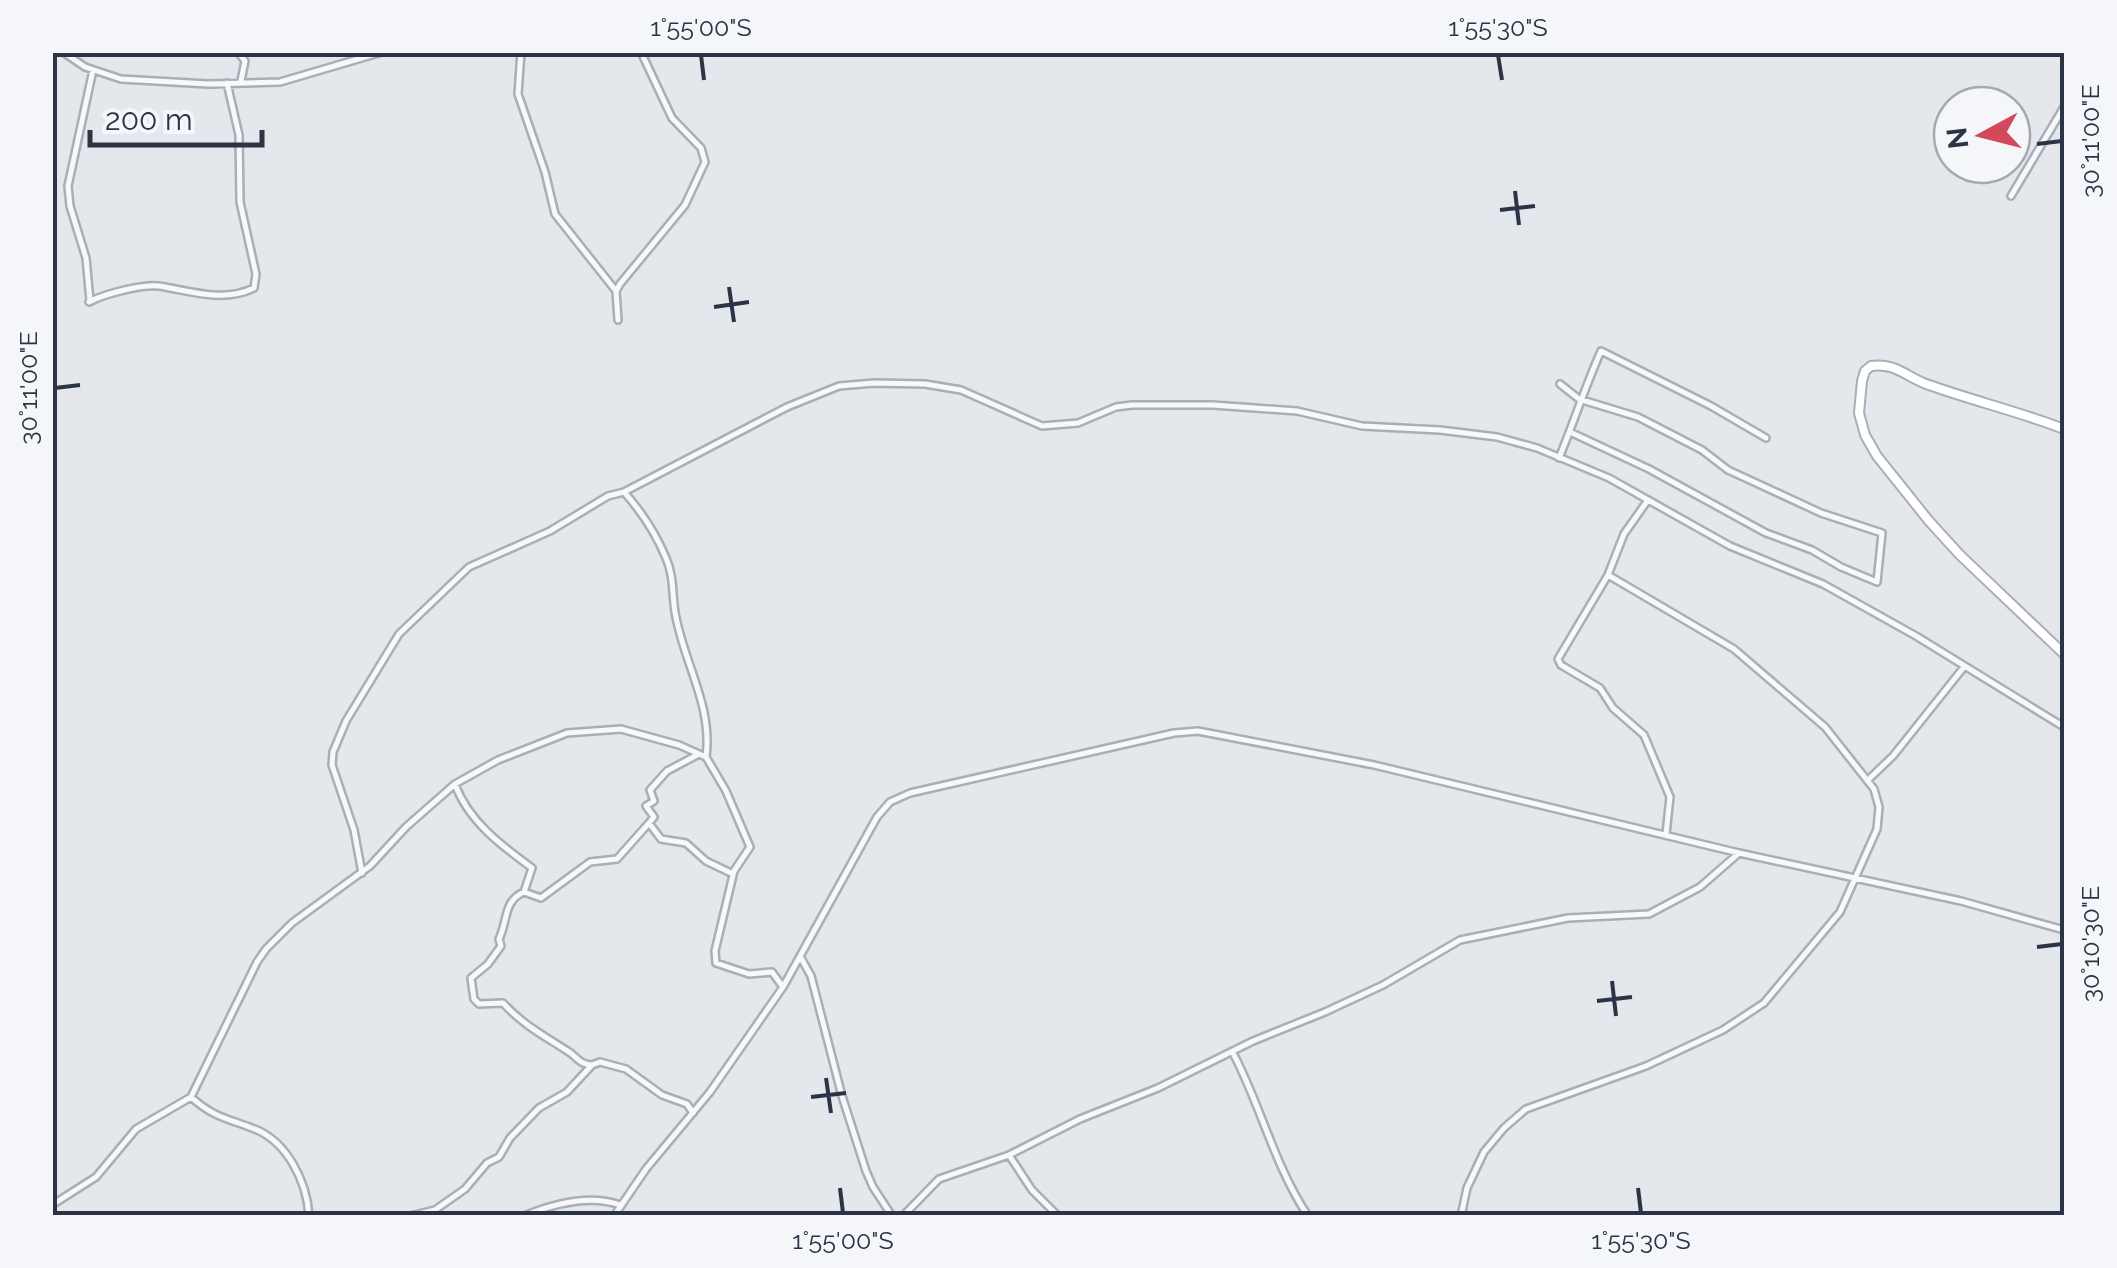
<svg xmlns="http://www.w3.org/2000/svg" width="2117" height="1268" font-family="Raleway,sans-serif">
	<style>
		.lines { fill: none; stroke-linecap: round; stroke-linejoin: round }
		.minor-casing { stroke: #a9aeb7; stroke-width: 10 }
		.secondary-casing { stroke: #a9aeb7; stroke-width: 12 }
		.minor { stroke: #f7f8fa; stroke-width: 5 }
		.secondary { stroke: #fff; stroke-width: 8 }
		.ticks { fill: none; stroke: #2b3445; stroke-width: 4 }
		.neatline { fill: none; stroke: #2b3445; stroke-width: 4 }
		.ticks-label { font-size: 25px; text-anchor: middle; fill: #2b3445 }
	</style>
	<rect width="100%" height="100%" fill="#e4e7ec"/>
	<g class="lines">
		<g class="minor-casing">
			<path id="minor" d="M63 52 85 67 121 79 208 84 280 82 382 52
				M238 52 245 61 241 81
				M521 52 518 94 545 172 555 214 616 291
				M2011 196 2064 107
				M90 301 86 258 70 206 68 186 93 70
				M89 302C104 294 142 284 159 286 191 291 223 303 254 288L256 274 240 202 239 135 227 83
				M618 320 616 291 620 284 685 205 705 162 701 148 672 118 641 52
				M1560 384 1579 399 1638 417 1702 450 1728 470 1821 513 1882 533 1877 582 1841 567 1812 550 1766 533 1649 469 1570 432
				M1559 458C1574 422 1585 387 1601 351L1711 406 1766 438
				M624 492C641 511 656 534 666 558 674 576 672 594 675 612 683 662 713 705 706 757
				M1648 500 1624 534 1608 575 1558 659 1561 665 1600 688 1613 708 1644 735 1670 797 1666 834
				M1869 779 1893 756 1964 667
				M455 784C468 821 502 846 532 868L524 892C503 901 508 921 499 939L501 946 488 964 471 978 474 999 479 1004 503 1003C522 1024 544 1036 566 1050 577 1056 578 1064 592 1065
				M649 823 654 817 646 806 654 801 650 790 667 771 699 754
				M362 873 354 830 332 765 333 752 346 721 399 634 469 567 550 531 608 496 624 492 787 407 839 386 874 383 925 384 961 390 1042 426 1078 423 1116 407 1132 405H1213L1297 411 1362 426 1440 430 1497 437 1537 448 1609 478 1730 546 1823 584 1916 636 2064 727
				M524 892 541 898 590 862 617 859 649 823 661 839 686 843 706 861 733 874
				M801 958 811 976 842 1096 866 1171 873 1187 892 1216
				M1233 1053C1261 1106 1274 1165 1308 1216
				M191 1097C213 1117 226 1118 252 1128 287 1140 307 1182 309 1216
				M1009 1155 1032 1190 1058 1216
				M52 1205 96 1177 136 1129 191 1097 257 962 266 949 292 923 370 866 406 827 455 784 498 760 567 733 621 729 679 745 706 757 726 791 750 847 734 871 715 951 716 963 749 974 772 972 783 987
				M410 1216 435 1210 465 1189 487 1163 499 1157 510 1138 539 1108 567 1092 592 1065 600 1062 626 1069 662 1095 687 1104 693 1113
				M524 1216C553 1204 589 1194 620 1205
				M614 1216 646 1169 710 1092 783 987 877 817 890 802 910 793 1174 733 1198 731 1374 765 1739 853 1961 901 2064 930
				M903 1216 939 1179 1009 1155 1080 1119 1158 1088 1253 1041 1325 1012 1383 985 1460 940 1568 918 1649 914 1700 887 1739 853
				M1461 1216 1467 1188 1484 1152 1504 1128 1526 1109 1646 1066 1723 1030 1764 1003 1840 912 1877 829 1879 807 1874 789 1825 727 1734 649 1608 575"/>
		</g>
		<g class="secondary-casing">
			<path id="secondary" d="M2064 429C2020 412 1974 401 1929 385 1908 378 1895 362 1871 366L1865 371 1862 381 1859 413 1865 435 1877 456 1929 521 1960 555 2064 654"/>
		</g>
		<use href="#minor" class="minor"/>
		<use href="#secondary" class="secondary"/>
	</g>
	<path class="ticks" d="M701 55 704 80M1498 55 1502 80M2037 144 2062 141M1515 191 1519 225M1500 210 1535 206M729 287 734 322M714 307 749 302M55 388 80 385M2037 947 2062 944M1612 981 1616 1016M1597 1001 1632 997M826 1078 831 1113M811 1097 846 1093M840 1188 843 1213M1638 1188 1641 1213"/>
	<rect width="2117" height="1268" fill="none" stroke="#f4f6f9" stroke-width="110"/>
	<g transform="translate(1982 135) rotate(263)"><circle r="48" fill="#f4f6f9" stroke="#a4a8b1" stroke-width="2.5"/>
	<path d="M0-8L18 38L0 25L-18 38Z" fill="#d1495b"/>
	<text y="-15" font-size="28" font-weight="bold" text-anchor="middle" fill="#2b3445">N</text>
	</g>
	<path d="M90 130v15h172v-15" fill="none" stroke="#2b3445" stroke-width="5"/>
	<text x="105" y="130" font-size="30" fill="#2b3445" stroke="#f4f6f9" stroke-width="8" paint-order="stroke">200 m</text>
	<rect x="55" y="55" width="2007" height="1158" class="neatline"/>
	<g class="ticks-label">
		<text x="701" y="36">1°55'00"S</text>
		<text x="1498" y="36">1°55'30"S</text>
		<text transform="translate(2090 141) rotate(-90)" y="9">30°11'00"E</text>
		<text transform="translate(28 388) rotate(-90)" y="9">30°11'00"E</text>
		<text transform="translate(2090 944) rotate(-90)" y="9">30°10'30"E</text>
		<text x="843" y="1249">1°55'00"S</text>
		<text x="1641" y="1249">1°55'30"S</text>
	</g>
</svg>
